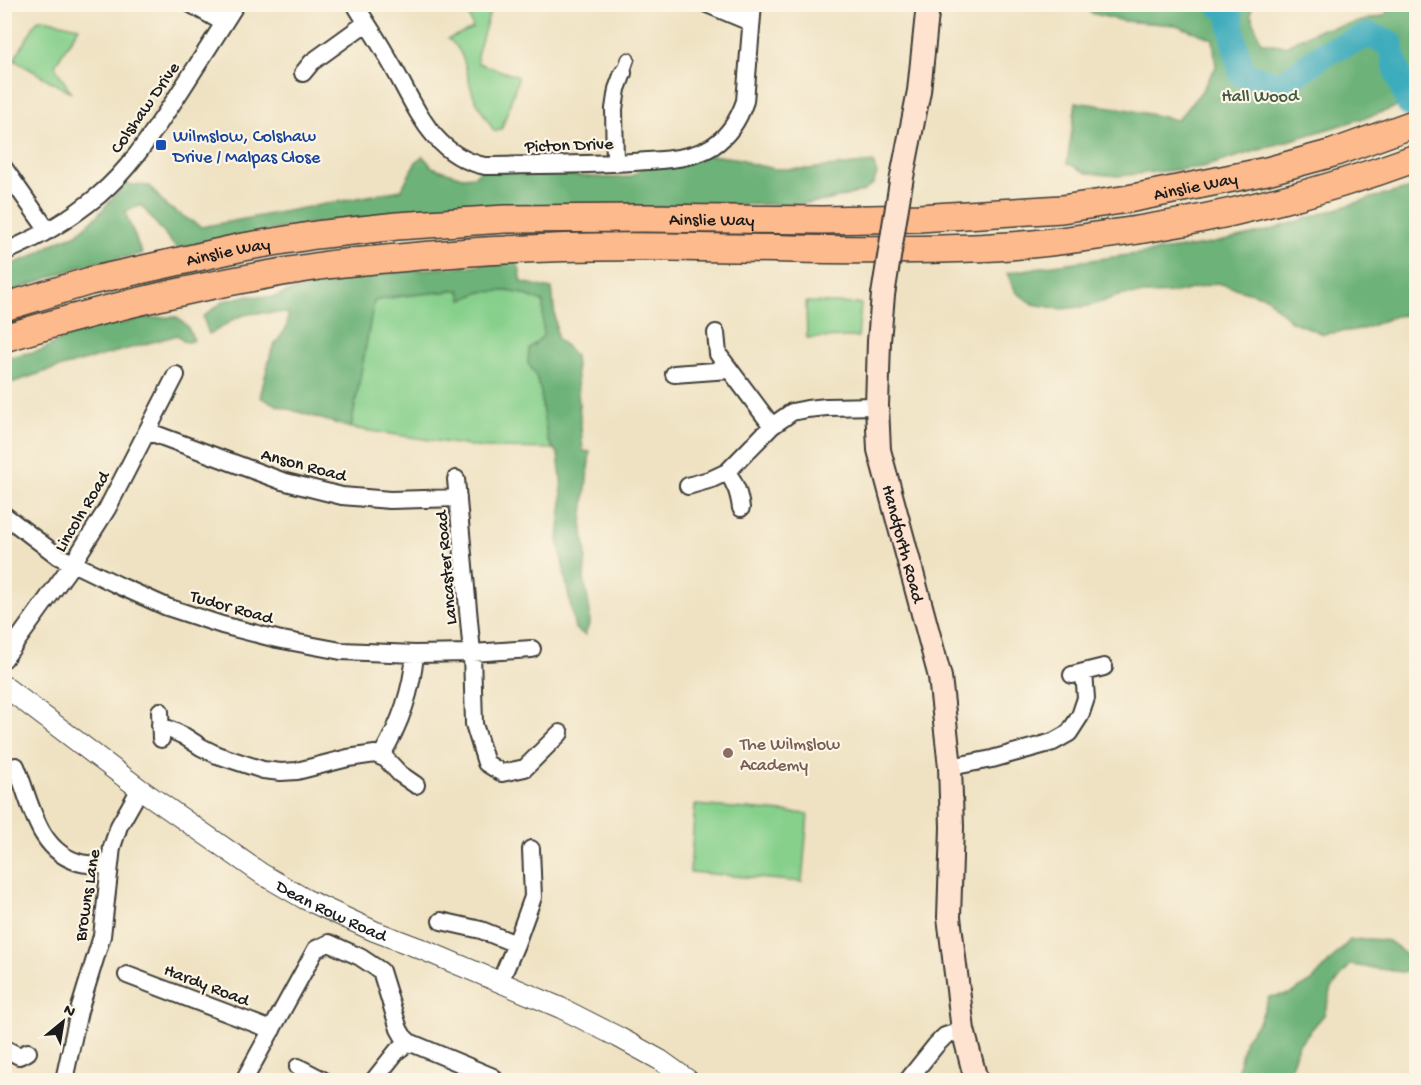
<svg xmlns="http://www.w3.org/2000/svg" width="1421" height="1085" font-family="'Gochi Hand',sans-serif">
	<style>
		.green { fill: #87d08c; stroke: #527654; stroke-width: 1.5 }
		.forest { fill: #6db278; stroke: #44674a; stroke-width: 1.5 }
		.lines { fill: none; stroke-linecap: round; stroke-linejoin: round }
		.river { stroke: #3eacbc; stroke-width: 26 }
		.pedestrian-casing { stroke: #3c3a35; stroke-width: 15 }
		.minor-casing { stroke: #3c3a35; stroke-width: 20 }
		.tertiary-casing { stroke: #3c3a35; stroke-width: 22 }
		.secondary-casing { stroke: #3c3a35; stroke-width: 26 }
		.trunk-casing { stroke: #3c3a35; stroke-width: 30 }
		.pedestrian { stroke: #fff; stroke-width: 12 }
		.minor { stroke: #fff; stroke-width: 16 }
		.tertiary { stroke: #fff; stroke-width: 20 }
		.secondary { stroke: #fee3d1; stroke-width: 22 }
		.trunk { stroke: #fcba8d; stroke-width: 27 }
		.secondary-bridge-casing { stroke: #3c3a35; stroke-width: 26; stroke-linecap: butt }
		.secondary-bridge { stroke: #fee3d1; stroke-width: 22 }
		.transit-dot { fill: #1a4fb4; stroke: #fcf5e5; stroke-width: 2 }
		.education-dot { fill: #8d6e63; stroke: #fcf5e5; stroke-width: 2 }
		.labels { text-anchor: middle; stroke-width: 4.5; stroke-linejoin: round; paint-order: stroke }
		.park-label { font-size: 18px; fill: #415b43; stroke: #fcf5e5 }
		.street-label { font-size: 18px; fill: #1c1c1c; stroke: #fcf5e5 }
		.transit-label { font-size: 18px; fill: #164399; stroke: #fcf5e5; text-anchor: start }
		.education-label { font-size: 18px; fill: #785e54; stroke: #fcf5e5; text-anchor: start }
	</style>
	<rect width="100%" height="100%" fill="#fcf5e5"/>
	<filter id="ink" filterUnits="userSpaceOnUse"><feTurbulence type="fractalNoise" baseFrequency=".0167" numOctaves="2"/><feDisplacementMap in="SourceGraphic" scale="12" xChannelSelector="R" yChannelSelector="G"/><feConvolveMatrix kernelMatrix="1 2 1 2 8 2 1 2 1" color-interpolation-filters="sRGB"/></filter>
	<filter id="wash" filterUnits="userSpaceOnUse"><feTurbulence type="fractalNoise" baseFrequency=".008" numOctaves="4" result="noise"/><feDisplacementMap in="SourceGraphic" scale="24" xChannelSelector="R" yChannelSelector="G"/><feGaussianBlur stdDeviation="1.35" result="paint"/><feColorMatrix in="noise" values="0 0 0 0 0 0 0 0 0 0 0 0 0 0 0 0 0 1.4 0 .05"/><feComposite in="paint" operator="in"/></filter>
	<g filter="url(#wash)">
		<rect width="100%" height="100%" fill="#efe2c2"/>
		<path class="green" d="M466 5H492L477 55 478 63 516 76 518 79 502 128 498 131H494L492 128C486 117 478 106 473 94 465 74 468 53 448 39L473 28Z
			M44 19 79 27 55 65 60 75 71 93 14 60 37 21Z
			M552 289 569 449 483 448 351 428 373 301C432 289 492 289 552 289Z
			M806 302 861 304 858 337 807 338Z
			M695 805 808 814 802 882 690 872Z"/>
		<path class="forest" d="M1089 5H1252L1251 15 1261 42 1285 46 1318 30 1351 24 1385 15 1392 5H1416V100L1374 115 1203 167 1118 176 1087 173 1067 163 1076 102 1125 109 1177 120 1201 92 1216 67 1213 39 1176 25 1123 21 1090 13Z
			M710 155 741 159 751 164 775 169H808L873 162 877 174 873 184 864 191 826 201 798 204 704 205 642 209 466 208 307 224 176 248 141 205 125 212 142 254 84 265 5 294V267L31 257 58 241 77 234 98 215 125 184 150 186 166 206 201 227 401 190 416 162 423 156 432 167 462 177 475 176 485 166 547 165 564 175 609 178 630 177 639 171 644 161Z
			M1416 187V314L1395 316 1363 329 1323 334 1291 321 1266 297 1217 283 1176 293 1121 295 1090 306 1061 309 1033 304 1016 292 1007 273 1053 265 1205 245 1264 232 1371 198Z
			M512 259 519 267 522 282 552 289 557 338 575 356 583 451 590 452 582 523 586 556 584 578 590 612V622L585 635 575 629 558 539 562 501 561 479 558 454 548 441 542 407 541 392 536 376 528 363 529 349 543 336V302L523 294 507 291 481 292 462 300 460 290 392 297 374 301 351 428 279 406 260 397 272 349 287 327 288 313C274 313 251 311 239 317 228 321 222 329 209 334L203 317 224 301 246 296 274 297 298 289 356 277 402 271 471 266Z
			M177 317 187 326 194 340 188 342 183 341 178 335 47 371 5 385V358L42 350 62 339 104 323 123 324 141 318Z
			M1370 939 1389 941 1416 963V974L1350 965 1332 988 1324 1015 1299 1044 1286 1080H1238V1068L1245 1039 1260 1020 1269 997 1290 994 1312 981 1350 940Z"/>
		<g class="lines">
			<path class="river" d="M1218 4 1229 10 1234 41 1242 74 1281 85 1325 53 1369 35 1391 44 1398 75 1409 104"/>
		</g>
	</g>
	<g filter="url(#ink)">
		<g class="lines">
			<g class="pedestrian-casing">
				<path id="pedestrian" d="M623 73 628 59"/>
			</g>
			<g class="minor-casing">
				<path id="minor" d="M191 4 224 23
					M355 4C366 23 379 41 389 60 415 103 430 155 485 166 534 165 584 165 633 162 659 160 691 160 713 146 729 135 739 119 745 101L753 4
					M707 4 750 22
					M303 73 312 62 366 23
					M615 163 614 109 617 89 623 73
					M4 168 48 231
					M4 252C39 238 70 219 99 195 131 168 153 132 176 98 196 67 216 36 236 4
					M716 333 718 354 772 426
					M674 374 729 370
					M147 431 282 481 342 496 390 500 458 498
					M727 472C736 484 739 494 741 508
					M456 479 472 653 474 724 486 763 502 773 525 768 560 733
					M688 486 712 479 727 472 772 426 792 412 807 409 827 407 877 406
					M4 515 58 556 120 586 167 607 222 625 277 639 341 651 415 654 472 653 532 649
					M4 659 73 563 107 509 176 375
					M1072 675 1104 667
					M160 711 161 739
					M160 725 184 736 201 747 217 755 263 770 281 772 297 771 348 758 375 754 386 759 400 774 416 785
					M381 756C400 725 412 690 415 654
					M16 766C31 802 37 852 81 863 90 865 100 865 109 866
					M950 767 992 759 1053 742 1069 733 1080 716 1086 698 1084 672
					M441 921 481 930 516 944
					M127 975 272 1030
					M500 982 516 944 533 897 531 849
					M4 1048 19 1056 28 1052
					M298 1067 323 1080
					M64 1080 79 1011 102 936 112 847 119 826 140 789
					M244 1080 316 949 329 943 360 957 381 971 399 1029 403 1036 409 1042 493 1077
					M374 1080 397 1051 409 1042
					M908 1080 936 1045 945 1036 963 1030"/>
			</g>
			<g class="tertiary-casing">
				<g id="tertiary">
					<path id="s1" d="M4 686 140 789 262 874 305 899 374 931 419 948 561 1008 618 1037 660 1060 688 1080"/>
				</g>
			</g>
			<g class="secondary-casing">
				<g id="secondary">
					<path d="M901 182 919 91 928 4"/>
					<path id="s2" d="M883 295 879 341 877 406 879 450 940 677 950 767 952 827 949 917 963 1030 976 1080"/>
				</g>
			</g>
			<g class="trunk-casing">
				<g id="trunk">
					<path id="s3" d="M4 307 90 281 243 247 316 235 397 226 505 219 644 218 822 220 919 218 1062 209 1128 199 1267 171 1333 153 1416 123"/>
					<path d="M4 338C110 306 218 281 327 265 358 261 389 259 420 256 449 254 477 251 506 250 674 240 842 257 1010 246 1036 244 1062 241 1089 237 1201 223 1310 197 1416 158"/>
				</g>
			</g>
			<use href="#pedestrian" class="pedestrian"/>
			<use href="#minor" class="minor"/>
			<use href="#tertiary" class="tertiary"/>
			<use href="#secondary" class="secondary"/>
			<use href="#trunk" class="trunk"/>
			<g class="secondary-bridge-casing">
				<path id="secondary-bridge" d="M883 295 901 182"/>
			</g>
			<use href="#secondary-bridge" class="secondary-bridge"/>
		</g>
	</g>
	<rect class="transit-dot" x="155" y="139" width="12" height="12" rx="3"/>
	<circle class="education-dot" cx="728" cy="753" r="6"/>
	<g class="labels">
		<g class="park-label">
			<text x="1260" y="101">Hall Wood</text>
		</g>
		<g class="street-label">
			<text transform="translate(144 107) rotate(-55)" y="6">Colshaw Drive</text>
			<text transform="translate(569 144) rotate(-2)" y="6">Picton Drive</text>
			<text dy="6" stroke="none"><textPath href="#s3" startOffset="1203">Ainslie Way</textPath></text>
			<text dy="6" stroke="none"><textPath href="#s3" startOffset="717">Ainslie Way</textPath></text>
			<text dy="6" stroke="none"><textPath href="#s3" startOffset="231">Ainslie Way</textPath></text>
			<text transform="translate(304 464) rotate(15)" y="6">Anson Road</text>
			<text transform="translate(81 511) rotate(-59)" y="6">Lincoln Road</text>
			<text dy="6" stroke="none"><textPath href="#s2" startOffset="252">Handforth Road</textPath></text>
			<text transform="translate(445 568) rotate(-95)" y="6">Lancaster Road</text>
			<text transform="translate(232 606) rotate(16)" y="6">Tudor Road</text>
			<text transform="translate(86 895) rotate(-81)" y="6">Browns Lane</text>
			<text dy="6" stroke="none"><textPath href="#s1" startOffset="398">Dean Row Road</textPath></text>
			<text transform="translate(207 984) rotate(21)" y="6">Hardy Road</text>
		</g>
		<g class="transit-label">
			<text x="173" y="141">Wilmslow, Colshaw<tspan x="173" dy="21">Drive / Malpas Close</tspan></text>
		</g>
		<g class="education-label">
			<text x="740" y="749">The Wilmslow<tspan x="740" dy="21">Academy</tspan></text>
		</g>
	</g>
	<rect width="1421" height="1085" fill="none" stroke="#fcf5e5" stroke-width="24"/>
	<g transform="translate(63 1022) rotate(30)" stroke="#fcf5e5" stroke-width="4.5" paint-order="stroke">
	<path d="M0-4.5L10 22L0 15L-10 22Z" fill="#1c1c1c"/>
	<text y="-9" font-size="16" font-weight="bold" text-anchor="middle" fill="#1c1c1c">N</text>
	</g>
</svg>
